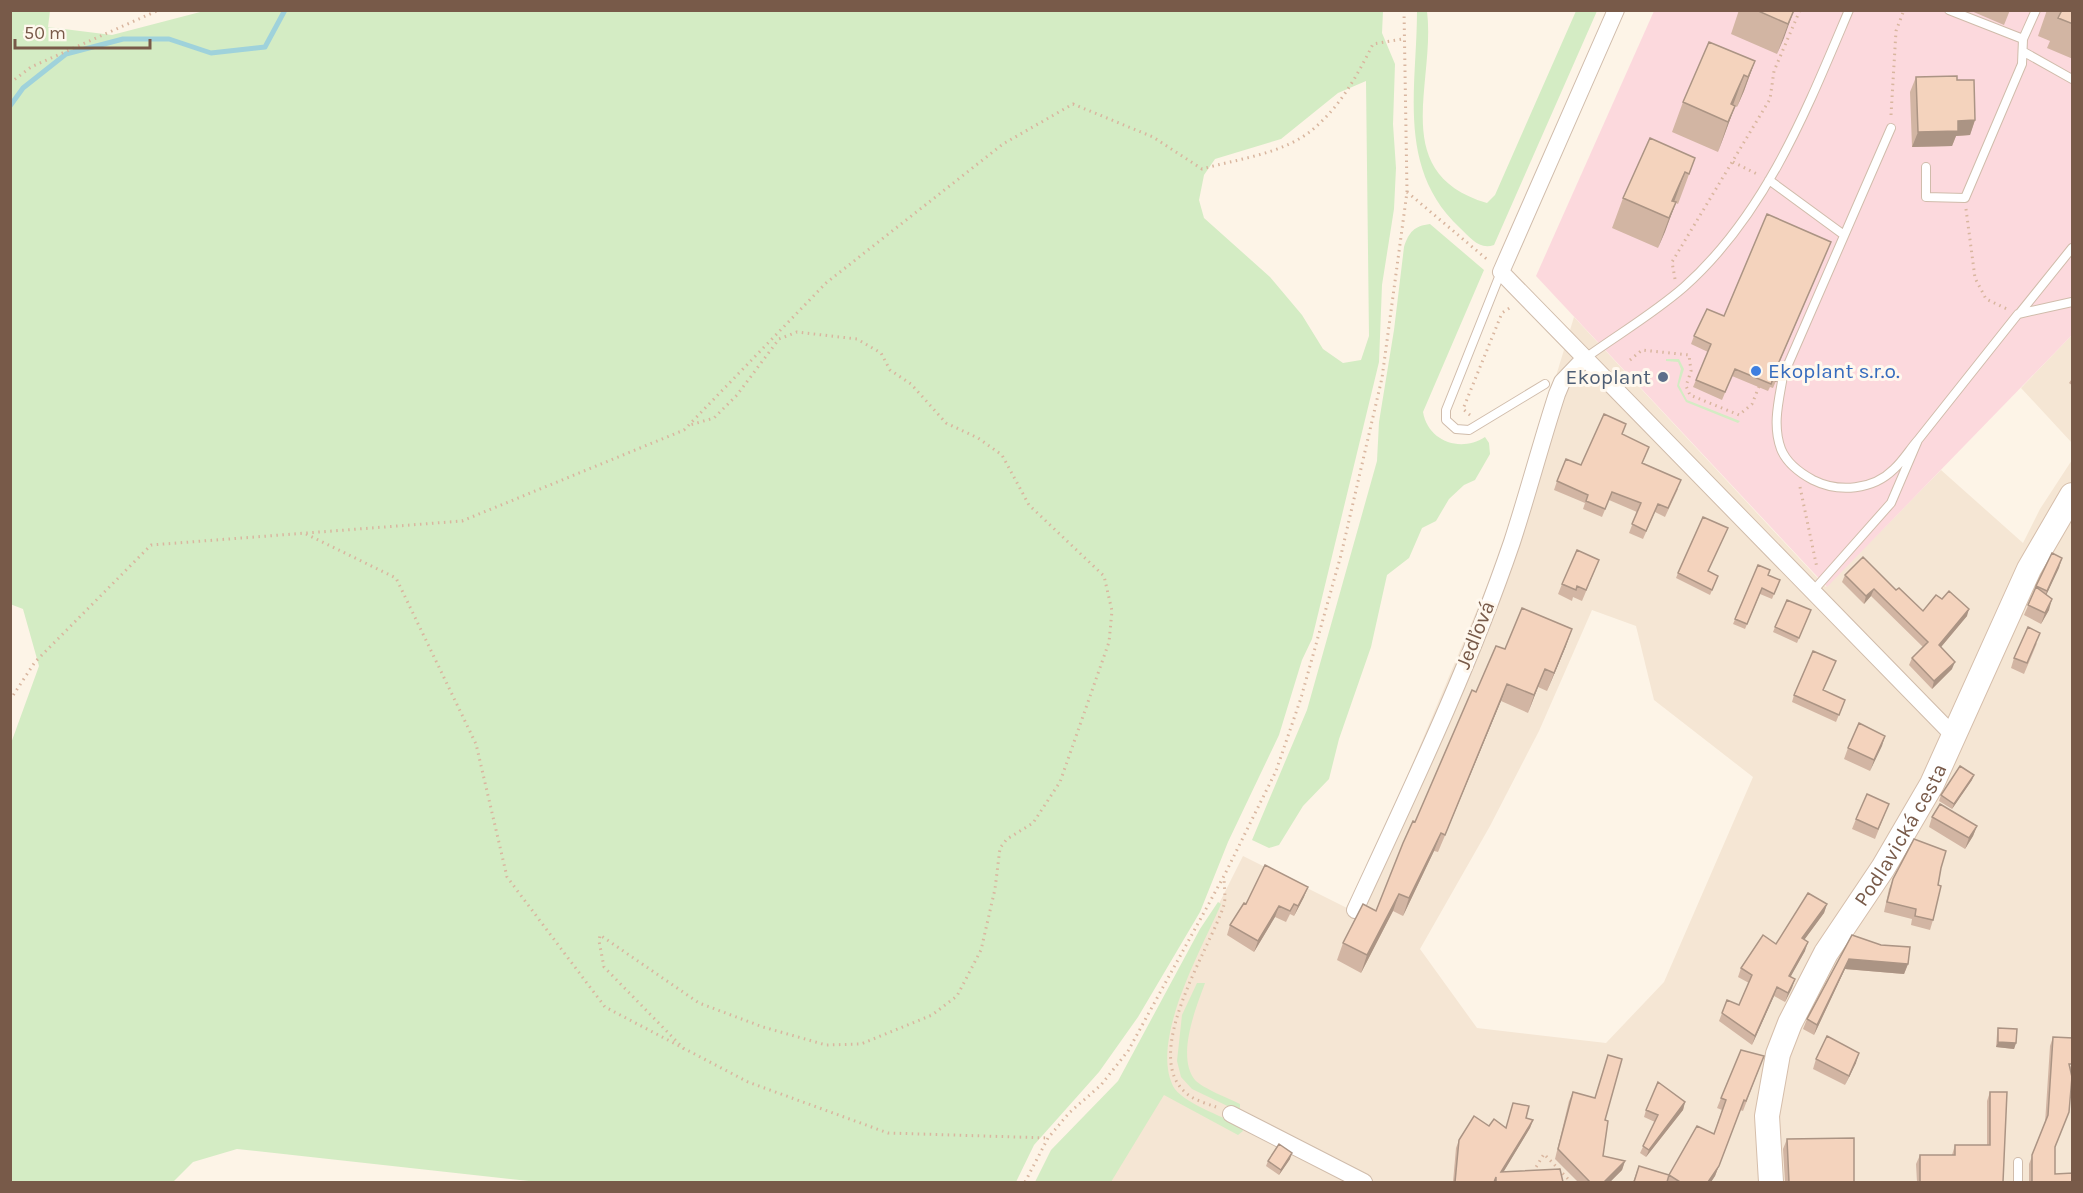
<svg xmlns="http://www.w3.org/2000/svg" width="2083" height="1193" font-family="Karla,sans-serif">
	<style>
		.residential { fill: #f5e6d4; fill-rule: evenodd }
		.medical { fill: #fcd9dd }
		.green { fill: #d4ecc4; fill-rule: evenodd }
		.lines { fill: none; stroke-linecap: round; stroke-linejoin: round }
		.stream { stroke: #9fd2db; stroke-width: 5 }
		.lane-casing { stroke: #d0bcab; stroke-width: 10 }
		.street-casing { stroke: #d0bcab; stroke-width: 18 }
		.secondary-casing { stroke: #d5beab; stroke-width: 26 }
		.path { stroke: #d9b69f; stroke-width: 3; stroke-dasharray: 1.5 4.5; stroke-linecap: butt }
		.lane { stroke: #fff; stroke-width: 8 }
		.street { stroke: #fff; stroke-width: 16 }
		.secondary { stroke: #fff; stroke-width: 24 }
		.wall { fill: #d2b5a3 }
		.shaded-wall { fill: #ab9484 }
		.building { fill: #f4d3bd; stroke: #ab9484; stroke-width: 1.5 }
		.shop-dot { fill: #3f7fe0; stroke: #fff8ee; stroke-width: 2 }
		.service-dot { fill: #5c6f8a; stroke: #fff8ee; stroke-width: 2 }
		.labels { text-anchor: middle; stroke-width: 6; stroke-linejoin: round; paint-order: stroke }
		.shop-label { font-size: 21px; fill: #366cbe; stroke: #fff8ee; text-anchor: start }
		.service-label { font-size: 21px; fill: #4e5e75; stroke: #fff8ee; text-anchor: end }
		.street-label { font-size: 21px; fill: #785a49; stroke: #fff8ee }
	</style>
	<rect width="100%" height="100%" fill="#fdf4e7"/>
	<path class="residential" d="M1574 317 1826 587 1941 470 2023 543 2040 509 2072 460V1182H1079L1243 856 1347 908 1401 791 1505 543ZM1592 610 1636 626 1654 700 1753 777 1664 982 1606 1043 1477 1028 1420 949 1490 826 1539 731Z
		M2072 335V443L2021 388Z"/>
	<path class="medical" d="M1654 11H2072V335L1827 587 1536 276Z"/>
	<path class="green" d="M204 11H1383L1382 33 1395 64 1393 124 1396 168 1394 209 1382 285 1379 362 1312 639 1302 660 1279 735 1228 842 1200 912 1138 1017 1099 1072 1034 1145 1016 1182H538L237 1149 193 1162 173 1182H11L10 746 39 666 23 609 10 604 11 11H50L48 27 112 35ZM1366 81 1369 336 1361 360 1343 363 1323 349 1302 315 1270 277 1204 218 1199 200 1204 175 1215 159 1281 139 1338 93Z
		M1417 11H1427C1436 84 1387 173 1487 203L1495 195 1576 11H1597L1494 245C1479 250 1471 238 1460 228 1396 168 1417 88 1417 11Z
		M1430 224 1484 270 1423 412C1428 441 1460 453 1485 437L1489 443 1490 454 1475 480 1464 485 1449 499 1436 521 1422 528 1409 558 1387 575 1371 647 1339 739 1329 779 1303 806 1279 845 1269 848 1252 840 1307 710 1377 461 1379 422 1394 330 1404 247C1409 232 1414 226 1430 224Z
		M1666 359H1679L1684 369 1679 385 1687 400 1740 421 1738 423 1686 402 1677 386 1681 369 1678 362 1666 361Z
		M1218 902 1221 904C1202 949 1150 1039 1173 1086 1181 1102 1223 1117 1240 1125L1243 1131 1238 1135 1164 1095 1111 1182H1035L1051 1150 1118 1081 1200 929Z
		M1197 983H1205C1196 1008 1176 1056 1195 1080 1202 1088 1230 1099 1240 1104V1112L1192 1089 1181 1077 1177 1061 1182 1015Z"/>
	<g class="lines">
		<path class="stream" d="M10 106 23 88 66 54 123 39H169L211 53 265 47 285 10"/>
		<g class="lane-casing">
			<path id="lane" d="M1949 10 2023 39 2036 10
				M2024 52 2072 79
				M1891 128 1783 376C1779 400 1772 425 1781 449 1787 464 1800 473 1813 480 1839 493 1873 490 1894 469 1903 461 1910 449 1918 440
				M1926 167V197L1965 198 2022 64 2023 39
				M1769 180 1844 235
				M1501 272 1446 410V420L1456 429 1469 430 1545 384
				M2019 314 2072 248
				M1584 359C1617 335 1653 314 1684 287 1766 214 1807 109 1849 10
				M1813 591 1891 503 1918 440 2018 314 2072 302
				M2018 1182V1162"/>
		</g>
		<g class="street-casing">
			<path id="street" d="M1616 10 1501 272 1953 735
				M1355 910C1411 789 1469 668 1512 542 1528 493 1541 443 1557 394L1562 382 1584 359
				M1231 1114 1364 1182"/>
		</g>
		<g class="secondary-casing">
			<g id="secondary">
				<path id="s1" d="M1771 1182 1767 1116 1778 1054 1790 1023 1826 953 1883 868 1932 784 2029 569 2072 495"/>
			</g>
		</g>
		<path class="path" d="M10 83 31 67 159 10
			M1891 115 1896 31 1904 10
			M1733 162 1759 175
			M1407 192 1489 261
			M1966 209 1975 278 1986 299 2007 309
			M1675 279 1672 262 1770 99 1774 71 1800 10
			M1630 360 1642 350 1689 355 1691 371 1686 386 1690 395 1739 415 1752 404 1760 384
			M1470 415 1463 409 1502 313 1511 307
			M1800 487 1817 568
			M306 534 396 578 476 744 507 877 605 1007 748 1082 888 1133 1048 1138
			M10 700 35 662 151 545 462 521 684 430 826 283 1003 144 1073 104 1153 137 1202 169C1237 159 1283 154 1312 130 1340 107 1357 76 1373 44L1403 39
			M684 1049 604 967 599 941 600 935 699 1003 763 1027 826 1045 861 1044 932 1015 957 996 981 950 995 889 1000 848 1007 839 1033 823 1060 782 1109 642 1112 611 1104 576 1029 505 1002 455 978 438 946 423 911 384 890 370 881 353 857 339 797 332 779 339 737 395 714 418 690 425
			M1216 1107C1208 1104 1197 1101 1190 1096 1136 1060 1210 949 1224 905 1226 897 1224 886 1224 877
			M1533 1172 1544 1154 1571 1182
			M1025 1182 1048 1138 1069 1113 1101 1085 1128 1051 1224 876 1276 771 1301 698 1341 555 1382 378 1407 192 1404 10"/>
		<use href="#lane" class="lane"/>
		<use href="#street" class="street"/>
		<use href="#secondary" class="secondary"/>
	</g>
	<path class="wall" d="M1739 10H1794L1777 54 1731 34Z
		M1969 10H2010L2004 25Z
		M2047 10H2073V59L2047 48 2050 41 2038 36Z
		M1755 61 1744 91 1737 107 1735 106 1718 152 1672 132 1683 102Z
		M1916 77 1957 80 1975 120 1970 135 1956 136 1952 146 1912 147 1910 92Z
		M1695 158 1684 188 1678 204 1676 203 1658 248 1612 228 1623 198Z
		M1831 242 1779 363 1776 381 1773 388 1770 387 1768 391 1732 376 1722 400 1693 387 1708 352 1691 344 1694 336Z
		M2073 377V386L2069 383Z
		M1622 435 1646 455 1642 463 1678 489 1665 517 1655 512 1643 539 1629 533 1637 512 1609 500 1602 517 1583 509 1585 503 1554 490 1557 481 1581 465Z
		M2062 558 2046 595 2049 610 2041 624 2024 615 2036 587Z
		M1758 565 1768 575 1780 580 1772 599 1760 594 1745 629 1733 624Z
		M1595 570 1582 601 1573 597 1572 601 1558 594 1562 584Z
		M1708 572 1718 576 1710 595 1676 578 1678 573Z
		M1845 575 1896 590 1923 611 1942 599 1967 616 1941 647 1952 669 1932 689 1909 665 1912 658 1923 647 1871 596 1864 604 1842 582Z
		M1811 610 1797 643 1773 632 1775 627Z
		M2037 643 2024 674 2011 668 2014 658Z
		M1566 646 1547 691 1538 687 1528 713 1501 701 1438 852 1434 851 1403 916 1393 911 1361 973 1337 960 1343 943 1376 911 1415 822 1476 692 1505 649Z
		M1823 691 1845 700 1836 722 1792 702 1794 695Z
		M1885 736 1870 771 1844 759 1848 748Z
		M1972 780 1952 809 1939 801 1941 795Z
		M1885 814 1875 839 1852 829 1856 819Z
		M1932 817 1977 826 1973 836 1965 849 1929 827Z
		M1941 868 1933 920 1930 930 1911 925 1912 919 1884 912 1889 889 1893 879Z
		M1304 897 1294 916 1290 914 1286 922 1275 917 1254 952 1227 935 1230 925 1246 904Z
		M1827 904 1824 913 1804 940 1805 951 1790 977 1795 979 1785 1002 1774 996 1752 1045 1719 1021 1727 1000 1739 1005 1749 983 1738 977 1741 968 1776 944Z
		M1852 935 1881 945 1908 964 1904 974 1845 969 1814 1035 1803 1029 1807 1019Z
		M1998 1028 2016 1043 2014 1049 1996 1047 1997 1034Z
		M2053 1037 2072 1069 2055 1148V1174L2073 1182H2029V1164L2045 1123 2050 1046Z
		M1608 1055 1603 1156 1625 1161 1622 1170 1610 1182H1578L1555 1159 1569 1101 1573 1092 1595 1098Z
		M1764 1056 1743 1111 1740 1110 1715 1176 1711 1182H1633L1639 1166 1669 1175 1714 1134 1722 1110 1717 1108 1721 1098Z
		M1816 1059 1856 1063 1845 1085 1813 1069Z
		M1990 1092 2003 1182H1917L1916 1164 1920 1155H1952L1955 1145H1987V1101Z
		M1685 1102 1683 1110 1646 1157 1640 1153 1655 1122 1644 1117 1646 1110Z
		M1513 1103 1526 1118 1533 1120 1530 1128 1503 1172 1563 1182H1453L1456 1148 1459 1140 1489 1126 1506 1128Z
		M1787 1139 1854 1182H1855H1785L1783 1149Z
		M1290 1159 1279 1175 1266 1166 1268 1161Z"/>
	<path class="shaded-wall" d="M1794 10 1784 38 1777 54 1788 24Z
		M1755 61 1744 91 1737 107 1748 77Z
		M1744 75 1733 105 1731 104Z
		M1735 106 1724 136 1718 152 1728 122Z
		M1975 120 1970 135 1956 136 1952 146 1912 147 1918 132 1958 121Z
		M1685 172 1674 202 1672 201Z
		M1676 202 1665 232 1658 248 1669 218Z
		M2062 558 2059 568 2043 602 2047 591Z
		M1874 589 1871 596 1864 604 1866 596Z
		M2052 599 2049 610 2041 624 2045 613Z
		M1969 609 1967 616 1936 653 1939 645Z
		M1572 629 1566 646 1547 691 1554 673Z
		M1955 662 1952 669 1932 689 1934 681Z
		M1545 669 1538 687 1528 713 1534 695Z
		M1507 684 1501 701 1438 852 1445 835Z
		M1885 736 1882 746 1870 771 1874 760Z
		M1974 775 1972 780 1952 809 1954 804Z
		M1977 826 1973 836 1965 849 1969 838Z
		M1441 833 1434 851 1403 916 1409 898Z
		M1308 887 1304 897 1294 916 1298 906Z
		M1399 894 1393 911 1361 973 1367 955Z
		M1827 904 1824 913 1799 947 1802 938Z
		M1279 906 1275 917 1254 952 1258 941Z
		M1808 942 1805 951 1786 985 1789 976Z
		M1849 959 1908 964 1904 974 1845 969 1814 1035 1817 1025Z
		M1795 979 1792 988 1785 1002 1788 993Z
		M1777 987 1774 996 1752 1045 1755 1036Z
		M1998 1042 2016 1043 2014 1049 1996 1047Z
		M1859 1053 1856 1063 1845 1085 1849 1076Z
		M1744 1100 1715 1176 1711 1182H1708Z
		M1685 1102 1683 1110 1646 1157 1649 1150Z
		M1533 1120 1530 1128 1498 1181 1501 1172Z
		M1292 1153 1290 1159 1279 1175 1281 1170Z
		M1625 1161 1622 1170 1610 1182H1604Z"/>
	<path class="building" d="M1756 10H1794L1788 24Z
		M2058 10H2073V24L2058 18 2061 12Z
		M1709 42 1755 61 1748 77 1744 75 1731 104 1735 106 1728 122 1683 102Z
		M1957 76V80H1974L1975 120 1958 121V131L1918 132 1916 77Z
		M1650 138 1695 158 1689 174 1685 172 1672 201 1676 202 1669 218 1623 198Z
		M1767 214 1831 242 1779 362 1781 363 1776 381 1773 379 1771 384 1735 369 1725 392 1696 380 1711 344 1694 336 1707 309 1724 316Z
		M1604 414 1626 424 1622 434 1649 447 1642 463 1681 480 1668 508 1658 504 1646 531 1632 524 1641 503 1612 492 1605 509 1586 501 1588 495 1557 481 1566 459 1581 465Z
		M1703 517 1728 528 1708 571 1718 576 1712 590 1678 573Z
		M1577 550 1599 560 1586 590 1577 586 1576 590 1562 584Z
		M2052 553 2062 558 2047 591 2036 586Z
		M1863 557 1896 590 1899 588 1923 611 1936 595 1942 599 1949 591 1969 609 1939 645 1955 662 1934 681 1912 658 1928 642 1874 589 1866 596 1845 575Z
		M1758 565 1770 570 1768 575 1780 580 1774 594 1762 588 1747 624 1735 619Z
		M2036 587 2052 599 2045 613 2028 605Z
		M1787 600 1811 610 1799 638 1775 627Z
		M1522 608 1572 629 1554 673 1545 669 1534 695 1507 684 1445 835 1441 833 1409 898 1399 894 1367 955 1343 943 1363 904 1376 911 1403 843 1413 821 1415 822 1472 690 1476 692 1496 646 1505 649Z
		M2028 627 2040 633 2027 663 2014 658Z
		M1813 651 1836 661 1823 690 1845 700 1839 715 1794 695Z
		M1859 723 1885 736 1874 760 1848 748Z
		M1960 766 1974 775 1954 804 1941 795Z
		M1867 794 1889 804 1878 829 1856 819Z
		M1940 804 1977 826 1969 838 1932 817Z
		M1914 839 1946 851 1941 868 1938 885 1941 886 1933 920 1915 916 1916 909 1887 902 1893 879Z
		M1265 865 1308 887 1298 906 1294 904 1290 911 1279 906 1258 941 1230 925 1244 903 1246 904Z
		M1808 893 1827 904 1802 938 1808 942 1789 976 1795 979 1788 993 1777 987 1755 1036 1722 1013 1727 1000 1739 1005 1752 975 1741 968 1763 935 1776 944Z
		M1852 935 1881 945 1910 947 1908 964 1849 959 1817 1025 1807 1019Z
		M1998 1028 2017 1029 2016 1043 1998 1042Z
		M1827 1036 1859 1053 1849 1076 1816 1059Z
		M2053 1037 2073 1038V1064H2069L2072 1077 2069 1112 2055 1147V1174L2073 1173V1182H2032V1155L2048 1115Z
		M1741 1050 1764 1056 1746 1101 1744 1100 1719 1166 1708 1182H1680L1669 1175 1697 1126 1714 1134 1726 1100 1721 1098Z
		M1608 1055 1622 1059 1605 1120 1608 1121 1603 1156 1625 1161 1604 1182H1590L1558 1149 1573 1092 1595 1098Z
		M1658 1082 1685 1102 1649 1150 1643 1146 1658 1115 1646 1110Z
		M1990 1092H2007L2003 1182H1920V1155H1955V1145H1990Z
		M1513 1103 1529 1106 1526 1118 1533 1120 1501 1172 1560 1169 1563 1182H1496V1177L1494 1182H1455L1459 1140 1474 1116 1489 1126 1494 1119 1506 1128Z
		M1854 1138V1182H1855H1789L1787 1139Z
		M1279 1144 1292 1153 1281 1170 1268 1161Z
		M1639 1166 1669 1175 1667 1182H1634Z"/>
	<circle class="shop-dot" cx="1756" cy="371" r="6"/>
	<circle class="service-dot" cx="1663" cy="377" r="6"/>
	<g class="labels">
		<g class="shop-label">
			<text x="1768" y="378">Ekoplant s.r.o.</text>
		</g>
		<g class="service-label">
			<text x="1651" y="384">Ekoplant</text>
		</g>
		<g class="street-label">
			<text transform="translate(1475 635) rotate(-68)" y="7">Jedľová</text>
			<text dy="7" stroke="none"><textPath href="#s1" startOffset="381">Podlavická cesta</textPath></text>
		</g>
	</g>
	<rect width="2083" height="1193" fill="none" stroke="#785a49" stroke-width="24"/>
	<path d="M15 39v9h135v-9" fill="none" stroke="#785a49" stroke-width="3"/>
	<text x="24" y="39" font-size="18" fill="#785a49" stroke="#fff8ee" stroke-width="4.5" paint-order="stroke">50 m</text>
</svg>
